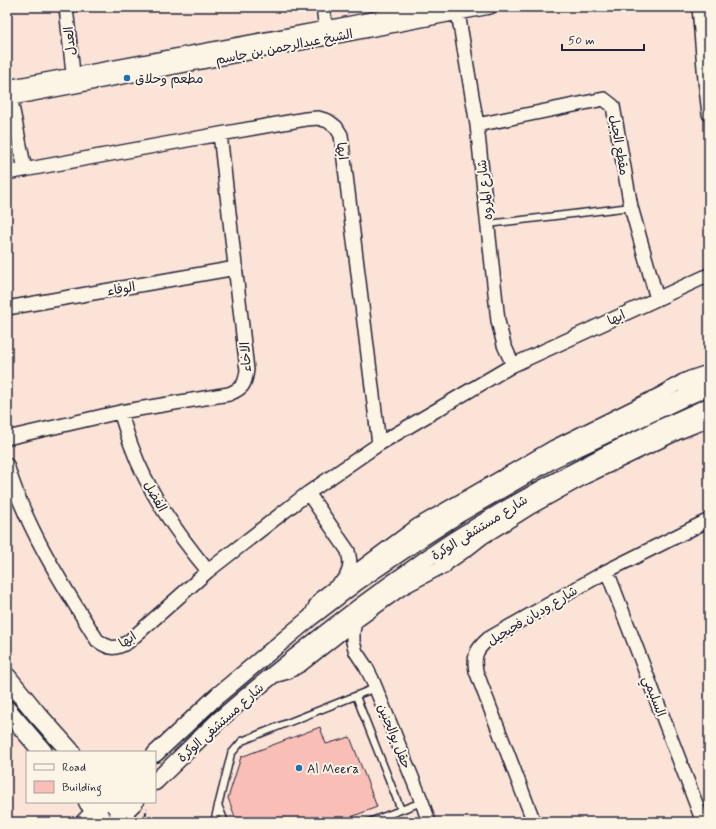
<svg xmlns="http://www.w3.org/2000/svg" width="716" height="829" font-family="Mynerve,'Playpen Sans Arabic',sans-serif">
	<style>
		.building { fill: #f9beb6; stroke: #22223b }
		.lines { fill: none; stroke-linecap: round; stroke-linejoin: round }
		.service-casing { stroke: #22223b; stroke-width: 9 }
		.minor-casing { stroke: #22223b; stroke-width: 16 }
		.tertiary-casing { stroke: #22223b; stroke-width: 19 }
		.secondary-casing { stroke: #22223b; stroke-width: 21 }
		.path { stroke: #22223b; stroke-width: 2; stroke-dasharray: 4 3; stroke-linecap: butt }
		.service { stroke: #fcf5e5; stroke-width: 6 }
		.minor { stroke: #fcf5e5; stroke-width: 13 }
		.tertiary { stroke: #fcf5e5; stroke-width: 16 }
		.secondary { stroke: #fcf5e5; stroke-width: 18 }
		.poi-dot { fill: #1f6fb2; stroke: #fcf5e5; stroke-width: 1.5 }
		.labels { text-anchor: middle; stroke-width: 4; stroke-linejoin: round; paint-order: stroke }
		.street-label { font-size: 13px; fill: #22223b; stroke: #fcf5e5 }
		.poi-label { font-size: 13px; fill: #22223b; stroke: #fcf5e5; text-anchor: start }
	</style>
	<rect width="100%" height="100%" fill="#fbe4d7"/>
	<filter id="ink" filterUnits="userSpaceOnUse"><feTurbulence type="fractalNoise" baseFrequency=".025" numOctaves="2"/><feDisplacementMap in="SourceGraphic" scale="8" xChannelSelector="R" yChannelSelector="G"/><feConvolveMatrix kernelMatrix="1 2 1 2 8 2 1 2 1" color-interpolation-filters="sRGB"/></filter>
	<g filter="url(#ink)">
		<path class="building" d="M320 727 326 744 350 737 377 807 338 822H237L228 798 241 757Z"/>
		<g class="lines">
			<g class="service-casing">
				<path id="service" d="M488 224 631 207
					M356 696 401 810
					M218 805 225 822
					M214 822 231 754 242 741 375 688
					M369 822 422 802"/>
			</g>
			<g class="minor-casing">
				<path id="minor" d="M66 7 74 83
					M323 7 327 37
					M457 7 477 125 498 321 504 345 513 365
					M699 7 705 80 709 114
					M7 87 326 28 432 7
					M9 91 25 170
					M7 99 490 7
					M477 125 604 99 613 106 631 207 657 299
					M7 173 220 134 306 119 318 118 328 121 336 127 341 135 379 444
					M7 308 236 268
					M120 412C124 423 127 434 131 445 148 492 176 532 208 571
					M7 438 120 412 229 394C243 388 245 385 247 370L220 134
					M7 465C26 528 62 584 97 640 109 649 115 650 128 642L208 571 308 493 379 444 513 365 709 275
					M308 493 348 551C351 564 351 568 344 581
					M607 571 703 822
					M310 617 316 605 322 597 417 526 554 447 661 394 683 381 690 378 705 373
					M355 622 353 632V642L356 652 366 667 372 679 422 802 429 822
					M277 675 288 672 302 664 355 622 402 588 443 566 469 548 483 537 531 507 583 478 679 432 709 420
					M534 822 476 671C473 655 477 649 488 639L607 571 709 520"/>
			</g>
			<g class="tertiary-casing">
				<path id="tertiary" d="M687 391C693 384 701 379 709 374
					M443 566 462 540
					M155 754 217 696 310 618 357 582 422 538 459 514 552 460 681 399 709 387
					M155 782C176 762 197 741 218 721 246 696 275 673 304 650 340 621 377 593 415 567 433 554 450 542 469 531 546 484 626 442 709 406
					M84 822 104 802
					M114 822 135 802"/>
			</g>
			<g class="secondary-casing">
				<path id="secondary" d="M7 677 37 714 71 752
					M7 710 43 752
					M88 802 104 822
					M113 802 128 822"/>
			</g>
			<path class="path" d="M144 822 147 808"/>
			<use href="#service" class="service"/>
			<use href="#minor" class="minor"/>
			<use href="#tertiary" class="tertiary"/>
			<use href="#secondary" class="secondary"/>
		</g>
	</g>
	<g class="poi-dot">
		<circle cx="127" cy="78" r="4"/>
		<circle cx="299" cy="768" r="4"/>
	</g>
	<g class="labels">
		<g class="street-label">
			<text transform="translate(69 41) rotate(-96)" y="5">العدل</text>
			<text transform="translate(284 46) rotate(-11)" y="5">الشيخ عبدالرحمن بن جاسم</text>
			<text transform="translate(620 145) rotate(80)" y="5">مقطع الجبل</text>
			<text transform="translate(343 151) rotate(83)" y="5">ابها</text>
			<text transform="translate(484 190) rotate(-96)" y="5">شارع المروه</text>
			<text transform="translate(121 288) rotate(-10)" y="5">الوفاء</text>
			<text transform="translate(616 317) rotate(-25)" y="5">ابها</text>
			<text transform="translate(245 357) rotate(-94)" y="5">الاخاء</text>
			<text transform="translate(156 496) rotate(61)" y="5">الفضل</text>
			<text transform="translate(479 527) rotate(-32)" y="5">شارع مستشفى الوكرة</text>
			<text transform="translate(532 615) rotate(-31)" y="5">شارع وديان فحيحيل</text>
			<text transform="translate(127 639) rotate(-33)" y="5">ابها</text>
			<text transform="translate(655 696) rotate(69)" y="5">السليمي</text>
			<text transform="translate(220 722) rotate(-42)" y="5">شارع مستشفى الوكرة</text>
			<text transform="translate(395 736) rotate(68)" y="5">حقل بوالحنين</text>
		</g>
		<g class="poi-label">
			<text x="135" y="83">مطعم وحلاق</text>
			<text x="307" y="773">Al Meera</text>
		</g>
	</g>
	<rect width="716" height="829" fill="none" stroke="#fcf5e5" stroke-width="24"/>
	<rect x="12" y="12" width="692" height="805" fill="none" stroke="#22223b" stroke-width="1.5" filter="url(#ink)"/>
	<rect x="26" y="751" width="130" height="52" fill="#fcf5e5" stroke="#a5a1a1"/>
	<rect x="34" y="764" width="20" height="6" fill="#fcf5e5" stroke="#a5a1a1"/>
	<text x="62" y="771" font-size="12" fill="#22223b">Road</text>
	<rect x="34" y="781" width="20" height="12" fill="#f9beb6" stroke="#a5a1a1"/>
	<text x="62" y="791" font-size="12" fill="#22223b">Building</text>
	<path d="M562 44v6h82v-6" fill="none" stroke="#22223b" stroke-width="2"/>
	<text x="568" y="44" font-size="12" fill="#22223b" stroke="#fcf5e5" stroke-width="3" paint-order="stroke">50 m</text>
</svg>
